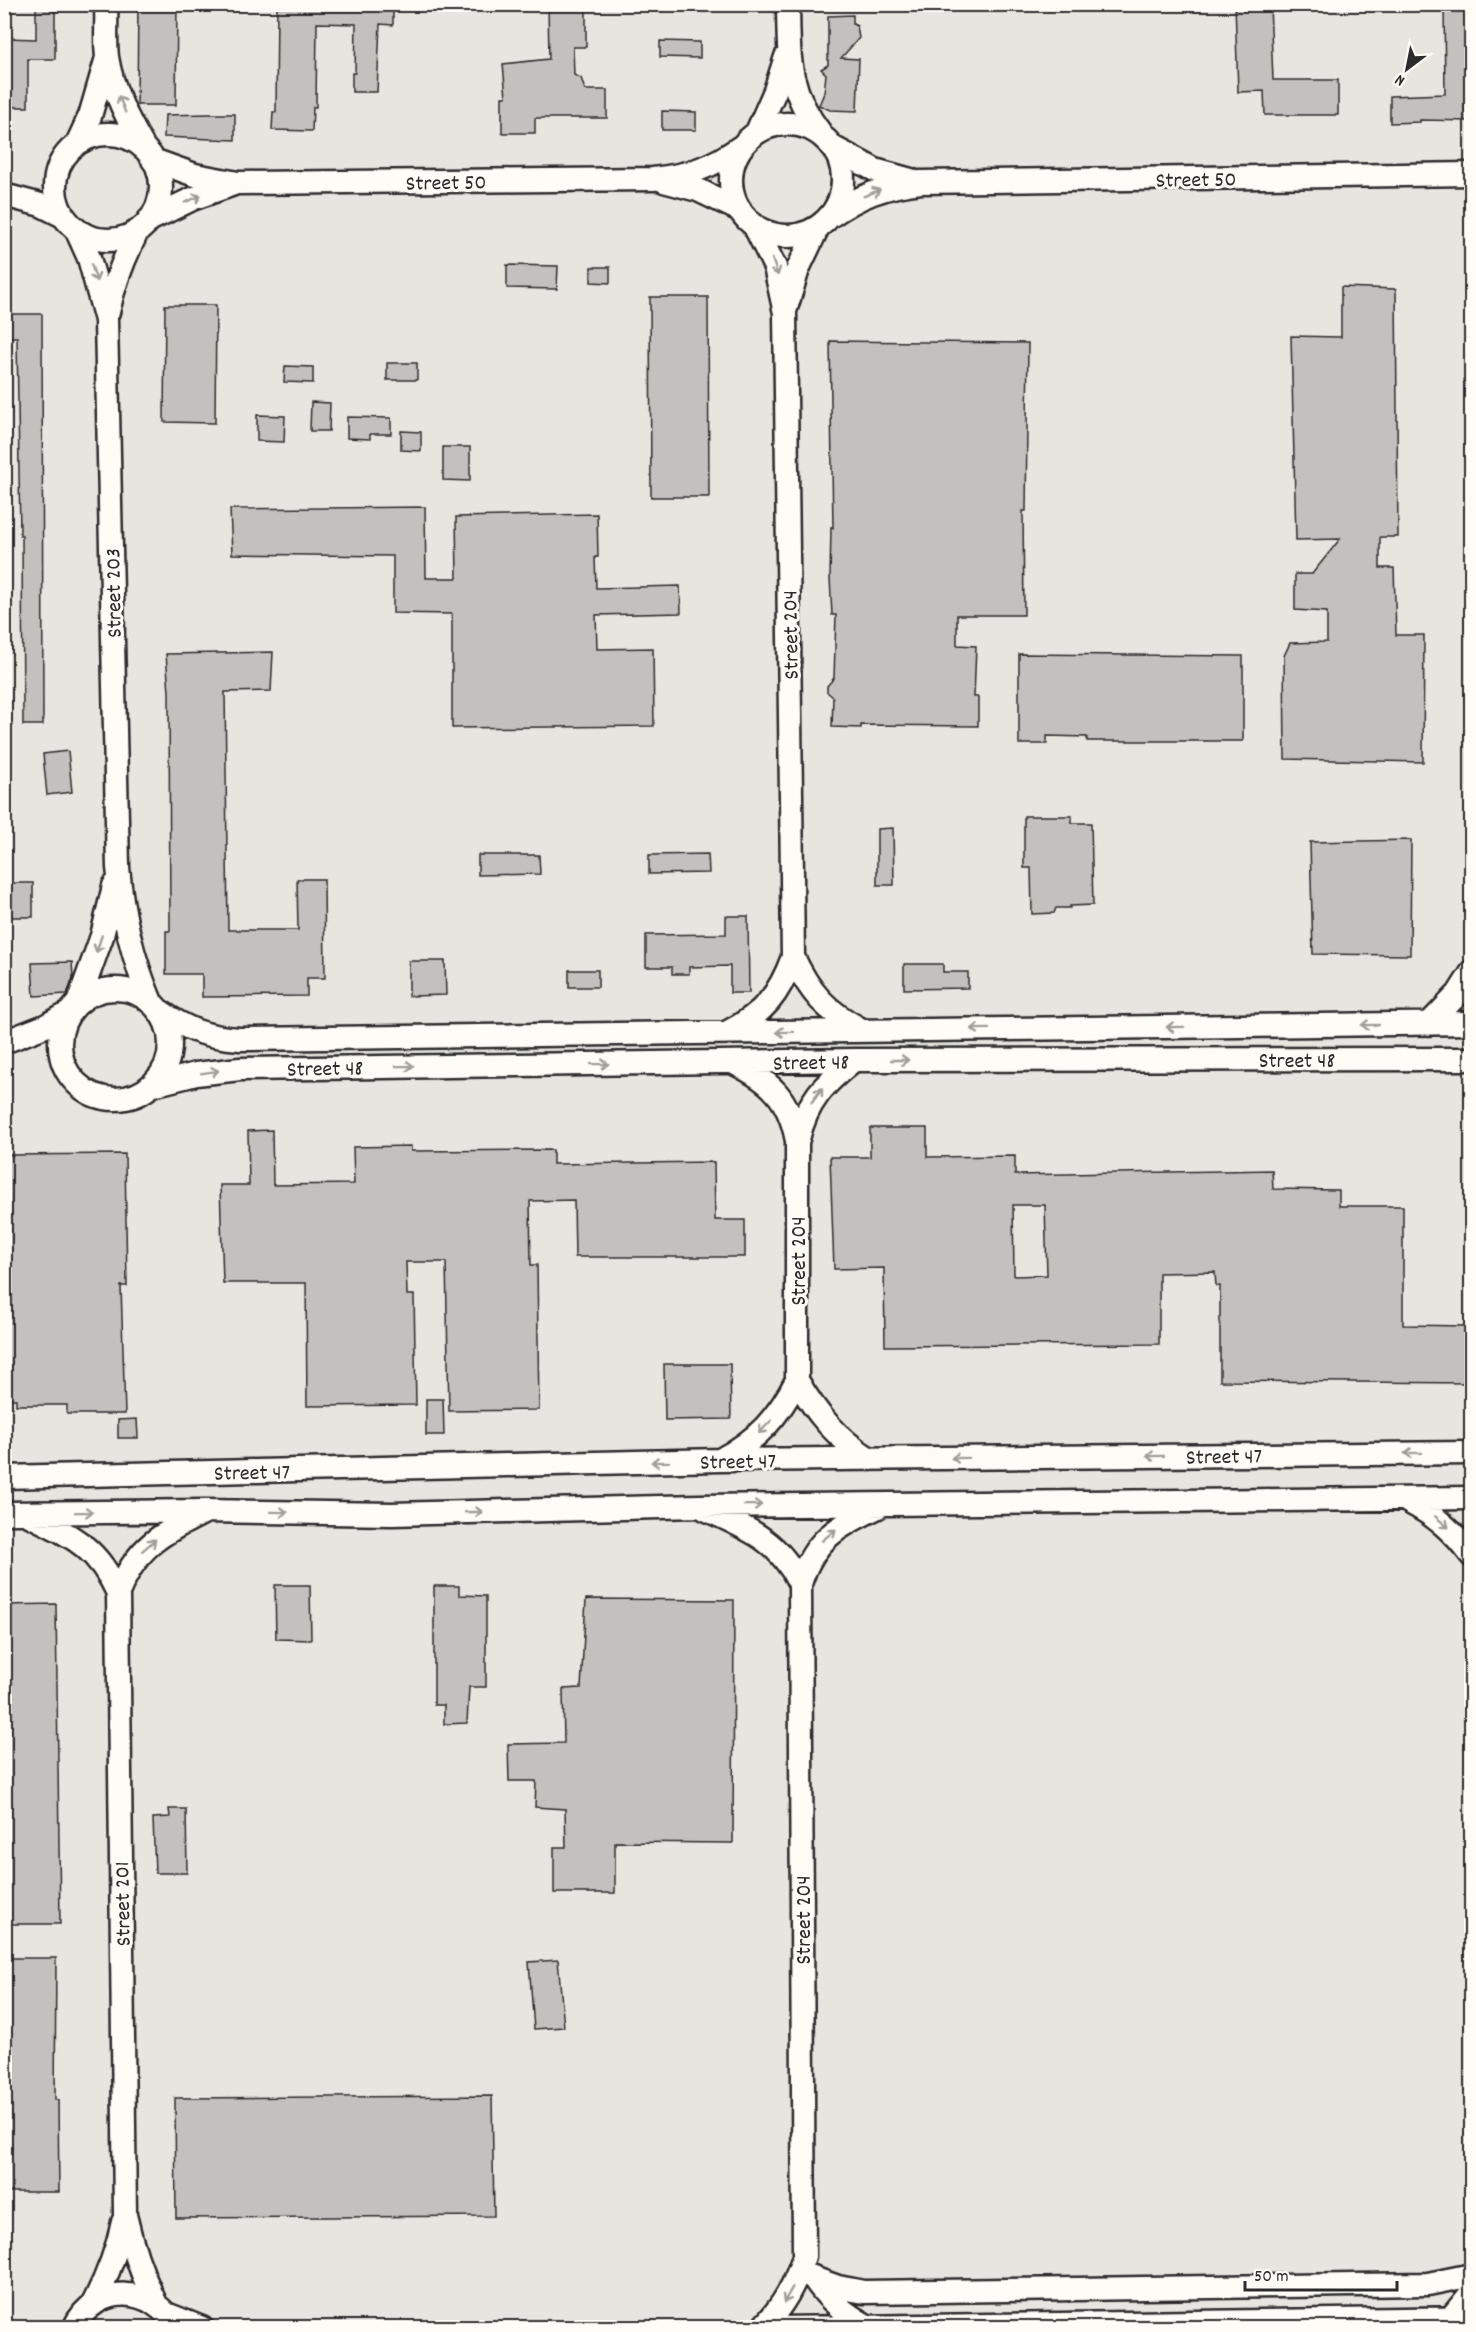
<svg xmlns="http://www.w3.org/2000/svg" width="1476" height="2332" font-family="Dekko,sans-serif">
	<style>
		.built { fill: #e6e5e0 }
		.building { fill: #c2c1be; stroke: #2b2b2b; stroke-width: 1.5; fill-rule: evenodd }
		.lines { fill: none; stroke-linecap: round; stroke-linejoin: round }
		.minor-casing { stroke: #2b2b2b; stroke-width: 27 }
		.minor { stroke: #fdfcf7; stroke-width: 22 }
		.oneway { stroke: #9e9e9b }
		.labels { text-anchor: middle; stroke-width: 6; stroke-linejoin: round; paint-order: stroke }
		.street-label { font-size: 22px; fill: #2b2b2b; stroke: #fdfcf7 }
	</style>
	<rect width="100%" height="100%" fill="#f5f4ef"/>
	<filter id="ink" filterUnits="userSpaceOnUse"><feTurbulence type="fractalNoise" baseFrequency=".0167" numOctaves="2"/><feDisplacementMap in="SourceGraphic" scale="12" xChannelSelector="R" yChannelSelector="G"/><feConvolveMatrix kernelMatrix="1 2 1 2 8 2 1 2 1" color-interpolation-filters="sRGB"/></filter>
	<g filter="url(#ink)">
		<path class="built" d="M5 5H1471V2327H5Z"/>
		<path class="building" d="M36 4H55V59H28V107H4V38L36 39Z
			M138 4H177L176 105H137Z
			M277 4H393V25L380 24 377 92H352V73H355L356 24 317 23 316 107H313L312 131 272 130 273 112H276Z
			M548 4H586V47H573L574 75 581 78 585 90H607V118H535V133H502V97H506L503 64 549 59Z
			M1235 4H1270L1273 80H1338V115H1265L1264 91 1238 92Z
			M1444 4H1472V121L1420 120V122L1390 123V96L1445 94Z
			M853 15V24L857 26 859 38 841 58 859 59 857 111 830 110 819 105 824 93 826 74 821 69 828 65V16Z
			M660 41 700 42V58L660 57Z
			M662 111 696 112V130H662Z
			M208 114H235V140L164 137 165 115Z
			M507 265 558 266 557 289 507 288Z
			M591 267H610V283L591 282Z
			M1341 287 1396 289 1398 537H1380V568H1394L1396 635H1424L1423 762 1285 759 1284 656 1290 643 1327 642V612L1295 610V574H1312L1340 539 1296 540 1291 336 1341 337Z
			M650 297H708L709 497H651Z
			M165 305H216L215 423 164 422Z
			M4 314H42L43 725H23L22 535H20L17 337H4Z
			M830 341 1028 343 1026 511H1023L1024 615H957V645L976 646 974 697H978V726L861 725V728L832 727 833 697 827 692V686L834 678 836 615H832L830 578 831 527 833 528Z
			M387 363H417V380H387Z
			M285 366 313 367V383L284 382Z
			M311 402 330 403 329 431H310Z
			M257 415 285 416 284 442 257 441Z
			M347 417 391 418V434H370V439L347 438Z
			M401 431 421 432V451L401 450Z
			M443 447H470V481L443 480Z
			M425 507 426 578H457L456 517 597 514 598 557H595L596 588 680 586 681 613 596 615 597 649 653 648 654 726 452 728V614L393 613V556L232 554 230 509Z
			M273 652 271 691 225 692 228 930H298L297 879H324L325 978H307V996L202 997V974H166V931H170L169 692 166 654Z
			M1019 654 1243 656V741H1087V737L1047 736V744H1019Z
			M68 751 72 792 47 795 43 754Z
			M1024 816H1072V823H1091L1093 905 1070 906V908H1056L1054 913 1032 914 1031 868H1024Z
			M893 828 894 885H877V829Z
			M1411 840 1410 955 1313 954 1310 842Z
			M708 854 709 873 649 874V855Z
			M478 855H539L540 874 478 875Z
			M4 883H33V917H4Z
			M726 916H748L749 993H730V966L689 967V974H672V967H646V935L726 934Z
			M409 961H445L446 995 409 996Z
			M72 962 73 978 67 994 34 996 32 963Z
			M904 964H943V972H968V988L904 989Z
			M569 970H598V987H569Z
			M870 1128H927V1157L1015 1156V1175L1272 1170 1273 1189 1339 1190V1206H1403V1325L1465 1326 1464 1339H1472V1383L1220 1381V1286H1216L1215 1272 1159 1273V1344L885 1346 884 1268 834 1269 830 1157H870ZM1013 1205H1045L1047 1275 1014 1276Z
			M272 1130 273 1185 354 1184 353 1147 411 1146V1151L553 1150V1164L714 1162 715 1220H745V1257H575L574 1200 530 1201 531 1265H537L539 1410 449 1411 446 1262H406L407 1295H414L416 1405 307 1406 306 1283H223L220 1185H249L248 1131Z
			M125 1154 127 1286H121L125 1414H67V1405H16V1399H4V1155Z
			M664 1364H730L731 1419 665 1420Z
			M426 1399H443L444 1435H426Z
			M137 1419 138 1438H118V1420Z
			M275 1585H310L311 1640 276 1639Z
			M434 1586H459V1595L486 1596V1687H469L467 1723 444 1724V1705H434Z
			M586 1599 734 1600 733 1843 615 1842V1893H554V1847H566L565 1809 535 1807 536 1781H509L508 1744 564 1743 563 1689 581 1688Z
			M56 1604 60 1924H4V1605Z
			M169 1809H186L187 1873H155L153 1818 170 1817Z
			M4 1958H56L55 2100H58L59 2192H4Z
			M558 1960 564 2027 534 2029 529 1962Z
			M492 2096 494 2216 176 2218 175 2098Z"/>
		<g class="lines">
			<g class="minor-casing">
				<path id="minor" d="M106 4C107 21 105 40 107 57 112 90 128 120 144 148
					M788 4C789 59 787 89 821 134
					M731 180a56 56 0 1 1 112 0a56 56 0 1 1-112 0Z
					M757 132 775 91 786 57
					M55 187a53 53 0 1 1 106 0a53 53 0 1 1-106 0Z
					M77 144 90 116 106 61
					M834 148 875 170 911 180
					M153 160 195 175 238 183 653 179C690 175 712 167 742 146
					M664 181 698 190 740 210
					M4 195 41 205 63 216
					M828 218C858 196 885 186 921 182L1472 174
					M149 220 192 199 234 184
					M76 229 89 258 106 320 118 867C122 915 132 957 151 1002
					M786 308 798 269 818 227
					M108 312C114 283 124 258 137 232
					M793 957C810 993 826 1011 862 1030
					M60 1044a55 55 0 1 1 110 0a55 55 0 1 1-110 0Z
					M78 1003 102 936 114 886
					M160 1011C187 1030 207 1037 240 1039L1472 1023
					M1429 1024 1458 994 1472 972
					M728 1032C764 1013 779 995 793 957L785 313 775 267 754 225
					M4 1042 45 1026 69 1013
					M153 1085 196 1074 240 1069 854 1060 1472 1059
					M798 1139C807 1101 824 1084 854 1060
					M797 1380C816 1414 838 1439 870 1459
					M720 1460C758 1439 777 1419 797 1380V1141C789 1098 772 1082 734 1063
					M4 1477 720 1460 1472 1453
					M1407 1501C1436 1516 1452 1530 1472 1556
					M705 1509C748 1529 778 1539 800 1584
					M4 1513 206 1511 392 1514 698 1506 1472 1498
					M27 1514C71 1536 96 1545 118 1593
					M813 2277C827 2299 844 2313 867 2326
					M813 2278 838 2287 864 2292 1428 2284 1472 2275
					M93 2304C107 2277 117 2252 123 2222
					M156 2304C142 2275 132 2247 125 2215L118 1593C137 1546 160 1535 203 1513
					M169 2315 202 2328
					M1450 2319 1472 2292
					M74 2328C96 2282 153 2285 176 2328
					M762 2328C783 2306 795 2285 804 2256L800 1584C814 1538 838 1527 878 1507
					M778 2328 1472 2318"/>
			</g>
			<use href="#minor" class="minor"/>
		</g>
		<defs><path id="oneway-shaft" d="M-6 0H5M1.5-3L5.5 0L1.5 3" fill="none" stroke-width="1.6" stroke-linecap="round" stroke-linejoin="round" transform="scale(1.5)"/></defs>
		<g class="oneway">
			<use href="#oneway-shaft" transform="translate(122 104) rotate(-112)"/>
			<use href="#oneway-shaft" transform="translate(872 193) rotate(-22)"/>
			<use href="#oneway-shaft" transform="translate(193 199) rotate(-23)"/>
			<use href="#oneway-shaft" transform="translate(775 267) rotate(71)"/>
			<use href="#oneway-shaft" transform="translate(94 273) rotate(72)"/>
			<use href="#oneway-shaft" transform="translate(99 944) rotate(108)"/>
			<use href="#oneway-shaft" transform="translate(1370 1025) rotate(179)"/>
			<use href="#oneway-shaft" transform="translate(1175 1027) rotate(179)"/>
			<use href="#oneway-shaft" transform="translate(980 1029) rotate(179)"/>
			<use href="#oneway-shaft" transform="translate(785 1032) rotate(179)"/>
			<use href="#oneway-shaft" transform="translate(900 1060)"/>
			<use href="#oneway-shaft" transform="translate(600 1064) rotate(-1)"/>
			<use href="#oneway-shaft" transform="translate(405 1066) rotate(-1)"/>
			<use href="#oneway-shaft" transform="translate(210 1072) rotate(-9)"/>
			<use href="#oneway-shaft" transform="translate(817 1095) rotate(-53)"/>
			<use href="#oneway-shaft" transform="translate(765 1427) rotate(134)"/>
			<use href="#oneway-shaft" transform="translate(1413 1453) rotate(179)"/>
			<use href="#oneway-shaft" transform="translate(1155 1456) rotate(179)"/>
			<use href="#oneway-shaft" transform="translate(960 1458) rotate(179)"/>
			<use href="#oneway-shaft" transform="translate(660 1462) rotate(179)"/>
			<use href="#oneway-shaft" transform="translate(753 1505) rotate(-1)"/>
			<use href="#oneway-shaft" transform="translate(84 1512) rotate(-1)"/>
			<use href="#oneway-shaft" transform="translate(279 1512) rotate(1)"/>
			<use href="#oneway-shaft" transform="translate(474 1512) rotate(-2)"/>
			<use href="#oneway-shaft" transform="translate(1442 1522) rotate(40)"/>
			<use href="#oneway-shaft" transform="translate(829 1535) rotate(-40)"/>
			<use href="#oneway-shaft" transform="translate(149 1545) rotate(-41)"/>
			<use href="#oneway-shaft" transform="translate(788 2295) rotate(120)"/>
		</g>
	</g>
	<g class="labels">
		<g class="street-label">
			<text transform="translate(1196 178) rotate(-1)" y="8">Street 50</text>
			<text transform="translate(446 181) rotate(-1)" y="8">Street 50</text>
			<text transform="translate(112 593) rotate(-91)" y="8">Street 203</text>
			<text transform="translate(789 635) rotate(-91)" y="8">Street 204</text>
			<text x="1297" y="1067">Street 48</text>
			<text transform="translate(811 1061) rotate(-1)" y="8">Street 48</text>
			<text transform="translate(325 1067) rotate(-1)" y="8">Street 48</text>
			<text transform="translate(797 1261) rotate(-90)" y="8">Street 204</text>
			<text transform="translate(1224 1455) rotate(-1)" y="8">Street 47</text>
			<text transform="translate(738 1460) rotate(-1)" y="8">Street 47</text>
			<text transform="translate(252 1471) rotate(-1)" y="8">Street 47</text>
			<text transform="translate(121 1904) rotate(-91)" y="8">Street 201</text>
			<text transform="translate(802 1920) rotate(-90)" y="8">Street 204</text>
		</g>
	</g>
	<rect width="1476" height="2332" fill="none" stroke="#fdfcf7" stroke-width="24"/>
	<rect x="12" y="12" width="1452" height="2308" fill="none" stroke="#2b2b2b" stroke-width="2" filter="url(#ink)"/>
	<g transform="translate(1407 69) rotate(212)" stroke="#fdfcf7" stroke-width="4.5" paint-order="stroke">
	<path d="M0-4.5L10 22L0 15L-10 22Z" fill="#2b2b2b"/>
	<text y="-9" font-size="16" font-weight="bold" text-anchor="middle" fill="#2b2b2b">N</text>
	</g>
	<path d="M1245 2281v9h152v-9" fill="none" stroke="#2b2b2b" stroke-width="3"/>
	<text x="1254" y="2281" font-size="18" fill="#2b2b2b" stroke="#fdfcf7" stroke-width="4.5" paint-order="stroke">50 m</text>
</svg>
